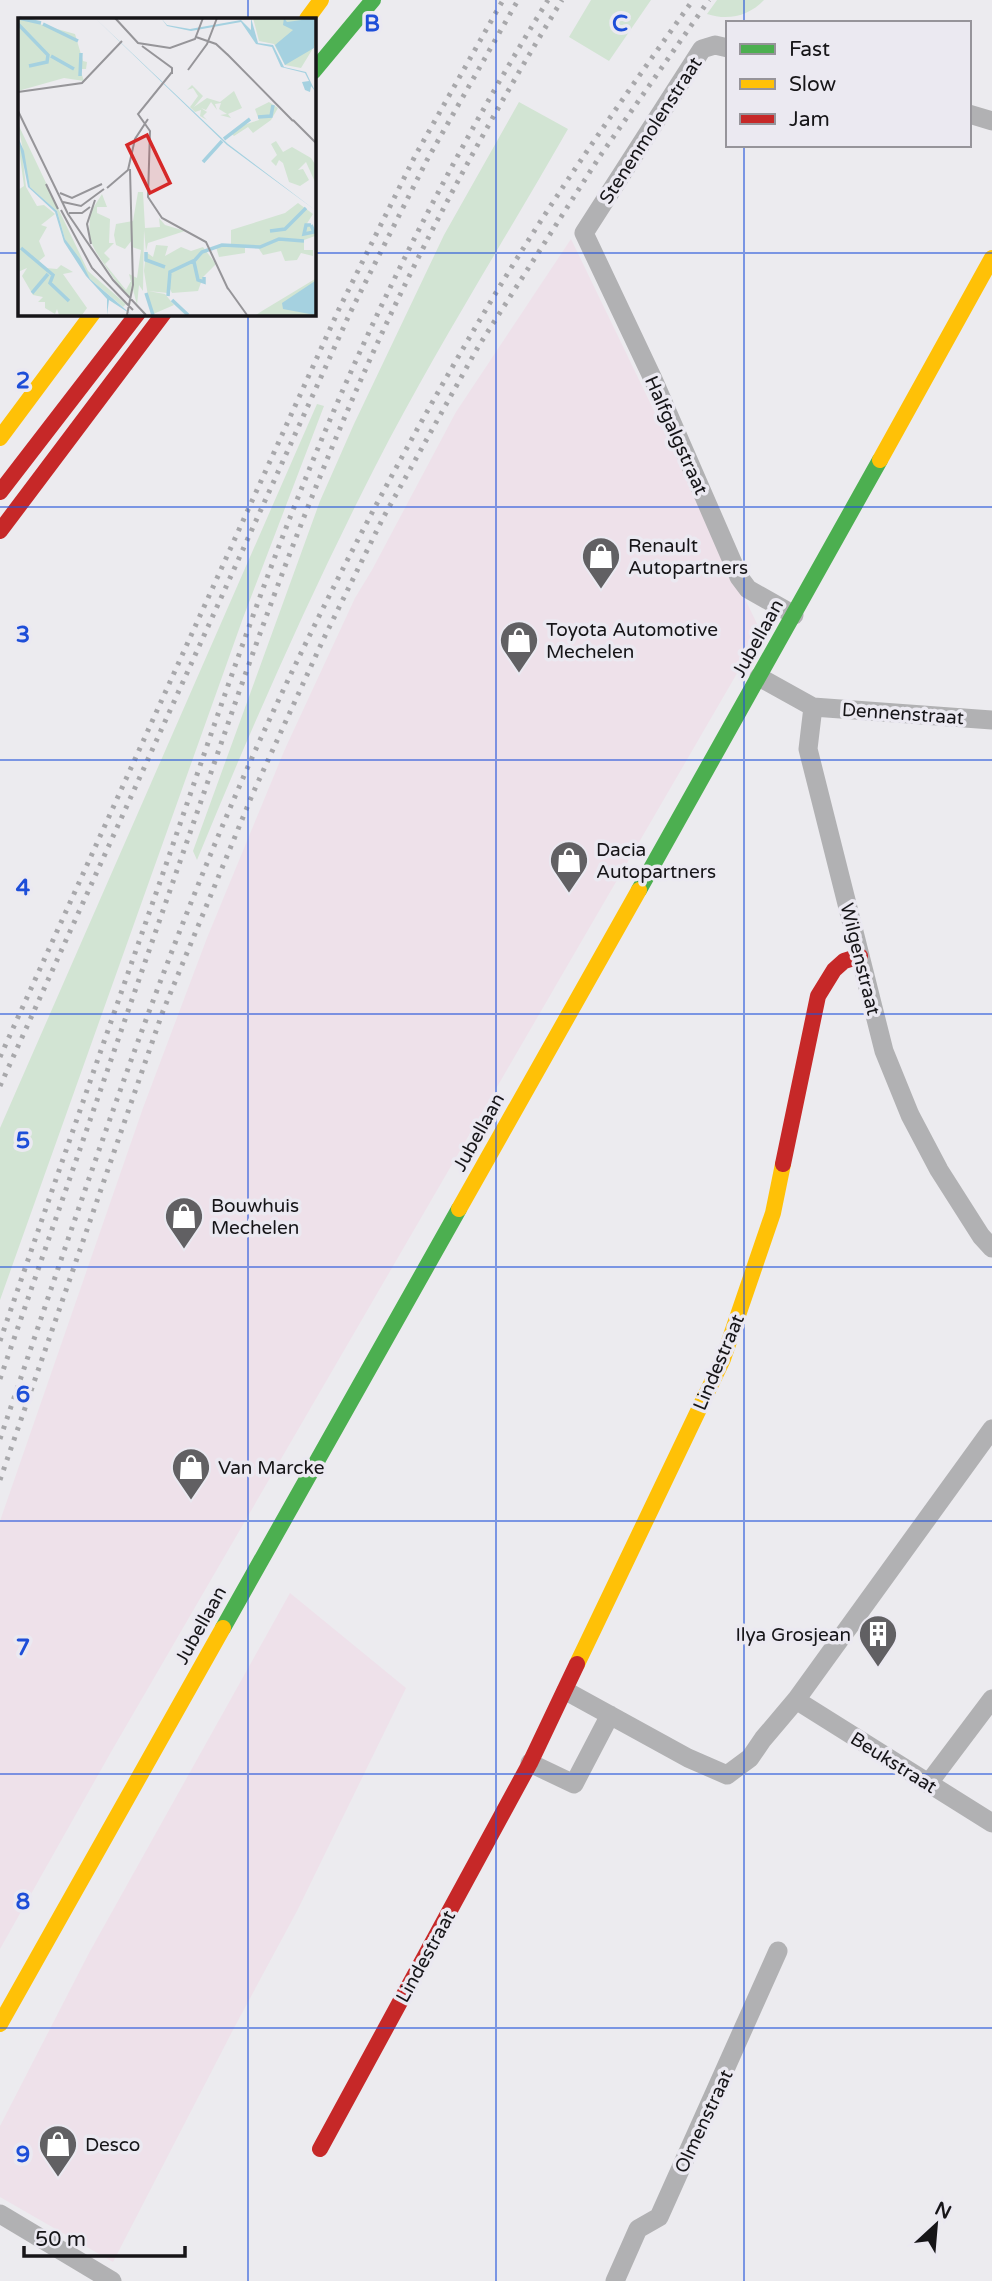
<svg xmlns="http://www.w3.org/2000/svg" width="992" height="2281" font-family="'Varela Round',sans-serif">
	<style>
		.commercial { fill: #eee1ea }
		.green { fill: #d2e4d3 }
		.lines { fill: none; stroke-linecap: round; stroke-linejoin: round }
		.street { stroke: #b1b1b3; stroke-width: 19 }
		.fast { stroke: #4caf50; stroke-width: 16 }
		.slow { stroke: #ffc107; stroke-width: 16 }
		.jam { stroke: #c62828; stroke-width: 16 }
		.rail { stroke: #a8a8ab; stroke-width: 5; stroke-dasharray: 3.5 7; stroke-linecap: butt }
		.grid { fill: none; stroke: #1d4ed8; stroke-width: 2; stroke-opacity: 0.55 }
		.labels { text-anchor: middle; stroke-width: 7; stroke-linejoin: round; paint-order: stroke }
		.street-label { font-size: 19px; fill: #161518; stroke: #ebe9f1 }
		.poi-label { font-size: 19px; fill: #161518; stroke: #ebe9f1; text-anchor: start }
		.inset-river { fill: none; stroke: #a5d1e0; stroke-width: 3.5 }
		.inset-road { fill: none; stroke: #969599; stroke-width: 2 }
		.view { fill: #d62828; fill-opacity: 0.15; stroke: #d62828; stroke-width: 3.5 }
		.inset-edge { fill: none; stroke: #161518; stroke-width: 3.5 }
		.grid-label { font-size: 23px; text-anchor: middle; font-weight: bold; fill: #1d4ed8; stroke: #ebe9f1; stroke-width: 7; stroke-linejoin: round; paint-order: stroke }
	</style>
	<rect width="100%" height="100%" fill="#ecebef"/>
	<path class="commercial" d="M571 239 761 632 111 1752 0 1949V1521L143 1108 207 938 285 749 355 598 372 570 456 412Z
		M290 1593 406 1688 297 1911 234 2028 113 2262 0 2197V2126L89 1953Z"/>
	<path class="green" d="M591 0H651L609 61 569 37Z
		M717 0H764C749 16 728 21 707 14Z
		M519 102 568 129C504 241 435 350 376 465 310 594 252 726 197 860L193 851 320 501 354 424 444 235Z
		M317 404 324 406 243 618 0 1300V1128Z"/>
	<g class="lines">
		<path class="street" d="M728 48 715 45 702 49 584 233 653 379 739 577 748 589 794 615
			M969 114 992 121
			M759 677 813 707 808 749 884 1051 910 1115 939 1170 981 1236 992 1248
			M813 707 992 720
			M566 1691 688 1758 727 1775 750 1758 763 1739 796 1700 992 1429
			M796 1700 992 1823
			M530 1763 574 1784 610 1715
			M928 1784 992 1699
			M0 2214 112 2281
			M615 2281 638 2229 659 2217 778 1951"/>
		<path class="fast" d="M313 72 373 0
			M639 890 880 460
			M223 1628 459 1209"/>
		<path class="slow" d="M307 19 321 0
			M0 438 93 313
			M880 460 992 258
			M459 1209 639 890
			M577 1664 723 1359 773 1213 783 1164
			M0 2024 223 1628"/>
		<path class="jam" d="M0 492 138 313
			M0 531 164 313
			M783 1164 818 996 834 970 844 961 860 956
			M320 2149 530 1763 577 1664"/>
		<path class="rail" d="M0 1057 339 309 415 156 503 0
			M0 1086 350 313 427 160 518 0
			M0 1341C53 1187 107 1033 161 879 212 732 261 584 321 441 385 288 461 141 548 0
			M0 1379 239 692C277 585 317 479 363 375 420 246 488 121 562 0
			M0 1439C79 1208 155 974 255 751 325 597 404 447 491 301 553 197 623 98 693 0
			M0 1480 163 1011 253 793 323 640 383 518 478 347 600 156 709 0"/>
	</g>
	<path class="grid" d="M248 0V19M496 0V2281M744 0V23M744 145V2281M0 253H19M313 253H992M248 313V2281M0 507H992M0 760H992M0 1014H992M0 1267H992M0 1521H992M0 1774H992M0 2028H992"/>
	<defs>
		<g id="shop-pin" transform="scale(2.0125)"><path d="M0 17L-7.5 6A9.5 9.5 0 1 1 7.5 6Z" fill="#616063" stroke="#ebe9f1"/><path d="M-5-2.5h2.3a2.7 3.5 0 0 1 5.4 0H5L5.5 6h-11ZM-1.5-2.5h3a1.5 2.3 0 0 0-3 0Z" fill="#fff"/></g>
		<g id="building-pin" transform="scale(2.0125)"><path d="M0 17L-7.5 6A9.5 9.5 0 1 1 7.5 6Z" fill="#616063" stroke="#ebe9f1"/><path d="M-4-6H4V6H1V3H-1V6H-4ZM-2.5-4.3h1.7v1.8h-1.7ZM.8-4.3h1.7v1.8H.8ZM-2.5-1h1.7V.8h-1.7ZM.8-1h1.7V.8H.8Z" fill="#fff"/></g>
	</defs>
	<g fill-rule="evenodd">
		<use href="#shop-pin" x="601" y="556"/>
		<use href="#shop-pin" x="519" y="640"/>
		<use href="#shop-pin" x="569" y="860"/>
		<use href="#shop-pin" x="184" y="1216"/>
		<use href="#shop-pin" x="191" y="1467"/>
		<use href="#building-pin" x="878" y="1634"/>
		<use href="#shop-pin" x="58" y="2144"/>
	</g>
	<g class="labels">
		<g class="street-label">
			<text transform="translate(650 130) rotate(-57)" y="7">Stenenmolenstraat</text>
			<text transform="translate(677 435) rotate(66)" y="7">Halfgalgstraat</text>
			<text transform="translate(757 638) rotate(-61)" y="7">Jubellaan</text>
			<text transform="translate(903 713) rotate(4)" y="7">Dennenstraat</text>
			<text transform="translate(861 959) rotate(76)" y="7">Wilgenstraat</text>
			<text transform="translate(478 1132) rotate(-61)" y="7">Jubellaan</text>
			<text transform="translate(718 1362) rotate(-67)" y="7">Lindestraat</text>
			<text transform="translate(200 1625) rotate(-61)" y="7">Jubellaan</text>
			<text transform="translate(894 1762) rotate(32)" y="7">Beukstraat</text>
			<text transform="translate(425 1956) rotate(-61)" y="7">Lindestraat</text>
			<text transform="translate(703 2121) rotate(-65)" y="7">Olmenstraat</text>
		</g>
		<g class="poi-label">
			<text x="628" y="552">Renault<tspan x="628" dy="22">Autopartners</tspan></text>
			<text x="546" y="636">Toyota Automotive<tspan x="546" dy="22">Mechelen</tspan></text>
			<text x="596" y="856">Dacia<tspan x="596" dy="22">Autopartners</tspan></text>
			<text x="211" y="1212">Bouwhuis<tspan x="211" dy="22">Mechelen</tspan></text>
			<text x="218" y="1474">Van Marcke</text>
			<text x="851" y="1641" text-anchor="end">Ilya Grosjean</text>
			<text x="85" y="2151">Desco</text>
		</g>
	</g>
	<g transform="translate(18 18)">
		<rect width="298" height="298" fill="#ecebef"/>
		<path d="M0 0 57 16 65 43 69 44 68 51H62L66 63 46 60 0 73ZM235 0H297V27L283 50 267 47 256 26 241 23ZM174 67 185 78 176 89 189 80 202 84 216 73 224 90 210 96 213 100 208 105 213 100 202 97 209 96 201 91 203 85 197 86 199 92 193 84 188 92 183 90 189 94 185 98 189 102 182 98 183 92 177 94 172 89 180 78 175 70 169 72ZM251 84 260 90 253 102 235 115 230 109 216 118 213 115 222 108 241 102 237 91ZM0 106 70 253 108 286 105 289 72 261 47 221 39 193 12 169ZM258 123 265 134 274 129 293 140 297 146V164L288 144 280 152 285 151 291 162 282 168 271 164 265 145 261 142 258 148 253 143 259 137 253 126ZM0 124 4 133 8 169 19 188 26 187 37 196 23 207 29 209 21 223 27 238 21 243 28 250 39 251 43 247 55 254 45 256 69 290 64 297H41L39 291 37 296 27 290V284H20L25 279 15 277 4 258 9 250 0 254V172L6 168ZM120 174H125L127 210 142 209 141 200 147 207 167 213 130 225 128 233 126 212 125 273 121 267 119 287 111 256 119 260 123 232 114 229V222L107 231 98 227 96 217 98 206 115 203ZM84 176 89 189H79V195L92 201 91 225H96L86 235 92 241 87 246 108 272 114 261 113 281 98 264 78 234 71 220 72 195ZM280 185 295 196 288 207H295L297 218 286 222V232H295V238L283 235 279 242 267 243 263 233 245 237 239 228H227V235L201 239 198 229 213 227V212L267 195ZM138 227 150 228 147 238 163 229 173 233 185 229 198 246 185 259 180 273 154 275 151 269 150 275 130 273 147 276 156 287 133 297 126 253 128 234 135 239ZM297 261V297H238L244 293Z" fill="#d2e4d3"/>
		<path d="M77 0 210 126 297 192 209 127ZM143 0 149 7 172 11 223 2 233 12V0L240 25 255 27 266 49 288 54 297 73 293 68 292 74 287 72 284 64 291 63 287 55 263 49 254 29 238 26 223 4 173 13 149 8ZM266 0 269 4 298 0 296 30 267 47 257 27 275 12 265 7ZM0 119 6 133 12 169 39 193 47 221 62 241 72 261 114 297 91 282 89 297V281L68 258 46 224 37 194 10 169ZM297 263V297L265 291 264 285Z" fill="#a5d1e0"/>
		<path class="inset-river" d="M1 0 23 5M0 6 30 37 29 44 11 48M25 6 60 23M33 38 56 51M62 58 63 35M240 99 253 98 255 87M206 121 232 101M185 144 204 123M293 207H288L286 216 296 214 293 207M252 213 267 211 288 190M3 230 35 257 32 265 51 283M128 234V242L147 249M176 244 180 262 186 264V259M14 275 30 256M128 275 135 297M150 278 152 254 177 242 184 234 204 227 242 229 261 221 286 223M154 282 170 297"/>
		<path class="inset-road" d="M97 0 120 25 152 30 177 21 185 0M178 19 198 26 211 38M124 28 154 50V56M209 36 275 103M170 52 189 26 199 0M154 54 120 96 132 113 130 179 144 200 188 224 210 271M0 74 64 65 104 23M0 93 50 196 95 262 128 297M275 102 298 125M28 166 40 191M89 170 110 152 117 121 130 101M42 175 54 180 84 166M45 184 63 188 86 171M43 192 74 250 115 292M51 195H64L72 189M73 226 69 206 77 182M209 269 229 297M109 297 115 267 112 151"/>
		<path class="view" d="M129 117 152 165 132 175 109 127Z"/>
		<rect width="298" height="298" class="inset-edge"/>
	</g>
	<g class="grid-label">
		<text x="372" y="31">B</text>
		<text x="620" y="31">C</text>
		<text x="23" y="388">2</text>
		<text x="23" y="642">3</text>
		<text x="23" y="895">4</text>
		<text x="23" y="1148">5</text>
		<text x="23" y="1402">6</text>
		<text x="23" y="1655">7</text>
		<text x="23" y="1909">8</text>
		<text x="23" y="2162">9</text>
	</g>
	<rect x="726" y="21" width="245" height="126" fill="#ebe9f1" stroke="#96949a" stroke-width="2"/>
	<rect x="740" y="44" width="35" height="10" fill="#4caf50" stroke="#96949a" stroke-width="2"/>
	<text x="789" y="56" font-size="21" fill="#161518">Fast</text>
	<rect x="740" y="79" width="35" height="10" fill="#ffc107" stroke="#96949a" stroke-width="2"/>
	<text x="789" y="91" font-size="21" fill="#161518">Slow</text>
	<rect x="740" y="114" width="35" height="10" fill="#c62828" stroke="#96949a" stroke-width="2"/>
	<text x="789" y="126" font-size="21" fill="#161518">Jam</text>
	<g transform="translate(936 2225) rotate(26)" stroke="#ebe9f1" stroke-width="5" paint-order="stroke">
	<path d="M0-5L12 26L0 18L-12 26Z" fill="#161518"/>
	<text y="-10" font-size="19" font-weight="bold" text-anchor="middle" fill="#161518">N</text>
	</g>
	<path d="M24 2246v10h161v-10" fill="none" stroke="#161518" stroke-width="3.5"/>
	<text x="35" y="2246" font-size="21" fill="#161518" stroke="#ebe9f1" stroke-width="5" paint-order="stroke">50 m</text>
</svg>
